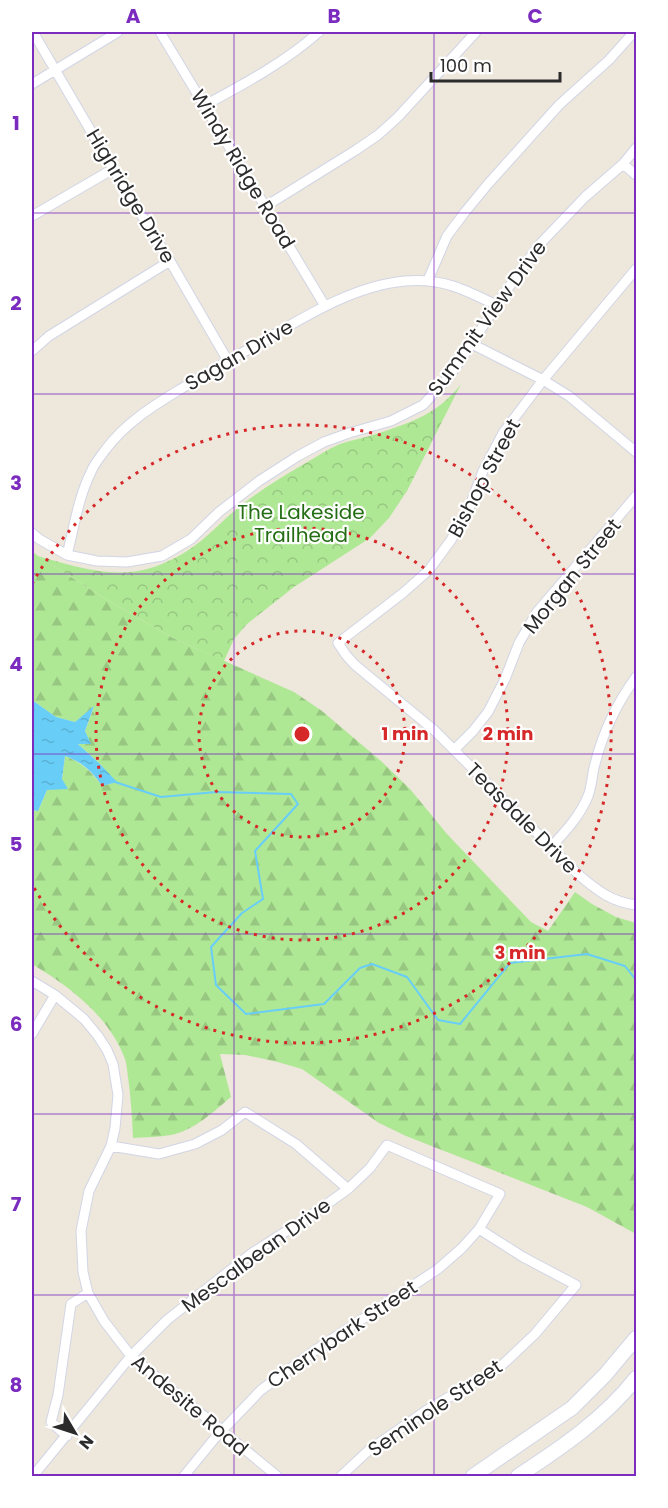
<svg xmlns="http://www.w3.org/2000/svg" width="668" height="1508" font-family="Poppins,sans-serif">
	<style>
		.forest { fill: url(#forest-firs) }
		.park { fill: url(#park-crowns) }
		.water { fill: url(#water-ripples) }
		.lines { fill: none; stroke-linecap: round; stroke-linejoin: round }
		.stream { stroke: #68cef7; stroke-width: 2 }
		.street-casing { stroke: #d1d5e5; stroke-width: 11 }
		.secondary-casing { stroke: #d1d5e5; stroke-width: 16 }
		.street { stroke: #fff; stroke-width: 9 }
		.secondary { stroke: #fff; stroke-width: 14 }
		.grid { fill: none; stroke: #7b2cbf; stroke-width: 1.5; stroke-opacity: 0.55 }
		.ring { fill: none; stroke: #d62828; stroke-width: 3; stroke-dasharray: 3 6 }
		.labels { text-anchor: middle; stroke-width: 4.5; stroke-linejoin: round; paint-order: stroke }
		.street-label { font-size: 20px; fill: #2b2b2b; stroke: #fff }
		.park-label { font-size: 20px; fill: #256e15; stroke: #fff }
		.centre { fill: #d62828; stroke: #fff; stroke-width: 3 }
		.ring-label { font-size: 18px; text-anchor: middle; font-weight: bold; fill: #d62828; stroke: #fff; stroke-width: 4.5; stroke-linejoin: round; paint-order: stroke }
		.neatline { fill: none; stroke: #7b2cbf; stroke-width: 2 }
		.grid-label { font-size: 20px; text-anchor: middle; font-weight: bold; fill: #7b2cbf }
	</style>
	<defs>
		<pattern id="forest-firs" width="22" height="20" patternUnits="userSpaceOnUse" patternTransform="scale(1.5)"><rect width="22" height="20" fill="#afe895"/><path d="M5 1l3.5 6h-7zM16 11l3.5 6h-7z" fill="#97c781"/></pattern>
		<pattern id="park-crowns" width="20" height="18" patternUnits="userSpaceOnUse" patternTransform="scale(1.5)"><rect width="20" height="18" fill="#afe895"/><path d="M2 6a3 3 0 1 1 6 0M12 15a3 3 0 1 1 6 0" fill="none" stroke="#97c781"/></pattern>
		<pattern id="water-ripples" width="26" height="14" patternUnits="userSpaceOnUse" patternTransform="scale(1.5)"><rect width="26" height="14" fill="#68cef7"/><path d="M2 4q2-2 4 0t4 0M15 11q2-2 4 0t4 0" fill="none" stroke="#5ab1d4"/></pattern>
	</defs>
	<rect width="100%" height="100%" fill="#eee7dc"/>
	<path class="forest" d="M32 551 38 556 109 601 173 638 294 692 322 711 381 761 410 789 447 834 531 922 548 931 575 892 592 904 616 917 636 923V1234L587 1207 406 1136 379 1123 302 1069 274 1061 245 1055 220 1054 231 1097C213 1112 195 1130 171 1135 159 1137 146 1137 133 1138 132 1118 131 1098 128 1077 127 1071 127 1065 125 1059 109 1016 70 987 32 964V810L38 811 47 790 62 779 65 756C81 762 91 771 102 786L116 782 100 764 77 743 90 744 85 731 94 707 75 722 56 717 32 700Z"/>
	<path class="park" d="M461 384 407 491 389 518 370 538 294 587 247 624 234 639 224 661 173 638 109 601 38 556C76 567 115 580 154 567 165 563 178 557 187 551 208 538 224 518 243 504 262 489 283 476 304 464 316 457 328 449 340 444 352 440 364 438 376 434 410 423 438 414 461 384Z"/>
	<path class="water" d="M32 700 56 717 75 722 94 706 85 731 91 744H78L100 764 117 782 102 786C92 771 82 762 65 756L62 779 68 789 47 790 38 811 32 810Z"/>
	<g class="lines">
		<path class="stream" d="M115 782 161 797 216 792 291 794 298 804 255 851 263 899 242 913 211 947 216 985 246 1014 324 1004 360 968 372 964 407 977 438 1020 460 1024 510 963 587 954 625 966 636 980"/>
		<g class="street-casing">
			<path id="street" d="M33 32 113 169 170 261 228 361
				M160 32 325 306
				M32 84 118 32
				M205 105C246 83 285 62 319 32
				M623 164 636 175
				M266 206 356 150 378 135 398 117 476 32
				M32 216 113 169
				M636 269 543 380 503 433 483 471 469 508 451 540 429 570 403 593 338 643 346 655 355 665 434 730 580 876C598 891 612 902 636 905
				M428 280 447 236 465 212 488 184 559 105 609 60 634 32
				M472 344 543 380 569 396 636 452
				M32 351 49 336 170 261
				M32 533 39 539 67 555 97 561 127 562 162 556 191 539 219 512 259 481 298 456 324 442 349 433 391 421 423 405 448 378 472 344 496 305 539 245 585 197 623 164 636 148
				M67 555C74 528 78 498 91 472 94 464 101 456 106 449 127 421 155 405 184 387 206 374 228 360 251 348 298 321 350 286 405 281 442 278 464 289 496 305
				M455 749 473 731 488 712 505 679 519 643 537 612 636 496
				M550 848C565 832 580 816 588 796 592 786 592 774 595 764 603 732 617 703 636 677
				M32 981 55 995 84 1019 98 1036 107 1050 113 1064 118 1095 115 1128 111 1146 89 1191 81 1231 83 1272 88 1293 104 1321 131 1356 277 1476
				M32 1034 55 995
				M111 1146 159 1154 195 1144 222 1130 245 1112 296 1144 348 1189
				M67 1436 51 1422 58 1395 71 1304 88 1293
				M33 1476 131 1356 167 1320 252 1253 310 1216 348 1189 370 1168 387 1145 500 1194 479 1229 462 1248 438 1269 317 1349 261 1390 215 1438 184 1476
				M341 1476 369 1450 430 1408 499 1368 535 1334 576 1285 523 1257 479 1229"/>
		</g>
		<g class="secondary-casing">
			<path id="secondary" d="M473 1476 572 1408 605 1375 636 1338
				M518 1476C561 1448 605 1418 636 1378"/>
		</g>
		<use href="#street" class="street"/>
		<use href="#secondary" class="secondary"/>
	</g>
	<path class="grid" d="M234 32V1476M434 32V1476M32 213H636M32 394H636M32 574H636M32 754H636M32 934H636M32 1114H636M32 1295H636"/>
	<g class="ring">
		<circle cx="302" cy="734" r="103"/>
		<circle cx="302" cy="734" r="206"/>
		<path d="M32 584A309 309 0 1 1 32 884"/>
	</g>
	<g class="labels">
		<g class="street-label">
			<text transform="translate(243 169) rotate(59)" y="7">Windy Ridge Road</text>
			<text transform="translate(131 196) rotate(59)" y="7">Highridge Drive</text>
			<text transform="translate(487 318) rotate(-54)" y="7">Summit View Drive</text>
			<text transform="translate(239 355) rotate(-30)" y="7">Sagan Drive</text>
			<text transform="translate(484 478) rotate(-62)" y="7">Bishop Street</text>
			<text transform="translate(572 576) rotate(-51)" y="7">Morgan Street</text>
			<text transform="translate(522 818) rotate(45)" y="7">Teasdale Drive</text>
			<text transform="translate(256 1255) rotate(-36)" y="7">Mescalbean Drive</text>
			<text transform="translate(342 1334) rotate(-34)" y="7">Cherrybark Street</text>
			<text transform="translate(190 1405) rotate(40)" y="7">Andesite Road</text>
			<text transform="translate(435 1408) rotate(-34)" y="7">Seminole Street</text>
		</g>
		<g class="park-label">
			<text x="301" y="519">The Lakeside<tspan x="301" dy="23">Trailhead</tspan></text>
		</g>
	</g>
	<circle cx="302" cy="734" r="9" class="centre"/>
	<g class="ring-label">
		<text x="405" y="740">1 min</text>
		<text x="508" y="740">2 min</text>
		<text x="520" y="959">3 min</text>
	</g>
	<rect width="668" height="1508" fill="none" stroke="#ffffff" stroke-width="66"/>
	<g transform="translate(75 1433) rotate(129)" stroke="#ffffff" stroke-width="4.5" paint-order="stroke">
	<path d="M0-4.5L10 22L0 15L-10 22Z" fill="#2b2b2b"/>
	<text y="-9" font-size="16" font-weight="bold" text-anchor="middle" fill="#2b2b2b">N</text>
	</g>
	<path d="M431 72v9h129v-9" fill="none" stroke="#2b2b2b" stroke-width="3"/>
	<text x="440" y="72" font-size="18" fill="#2b2b2b" stroke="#ffffff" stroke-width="4.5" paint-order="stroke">100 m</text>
	<rect x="33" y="33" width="602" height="1442" class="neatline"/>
	<g class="grid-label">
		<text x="133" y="23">A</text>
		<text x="334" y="23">B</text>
		<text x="535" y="23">C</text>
		<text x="16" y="130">1</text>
		<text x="16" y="310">2</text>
		<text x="16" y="490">3</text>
		<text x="16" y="671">4</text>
		<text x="16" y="851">5</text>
		<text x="16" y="1031">6</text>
		<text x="16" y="1211">7</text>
		<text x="16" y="1392">8</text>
	</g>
</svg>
